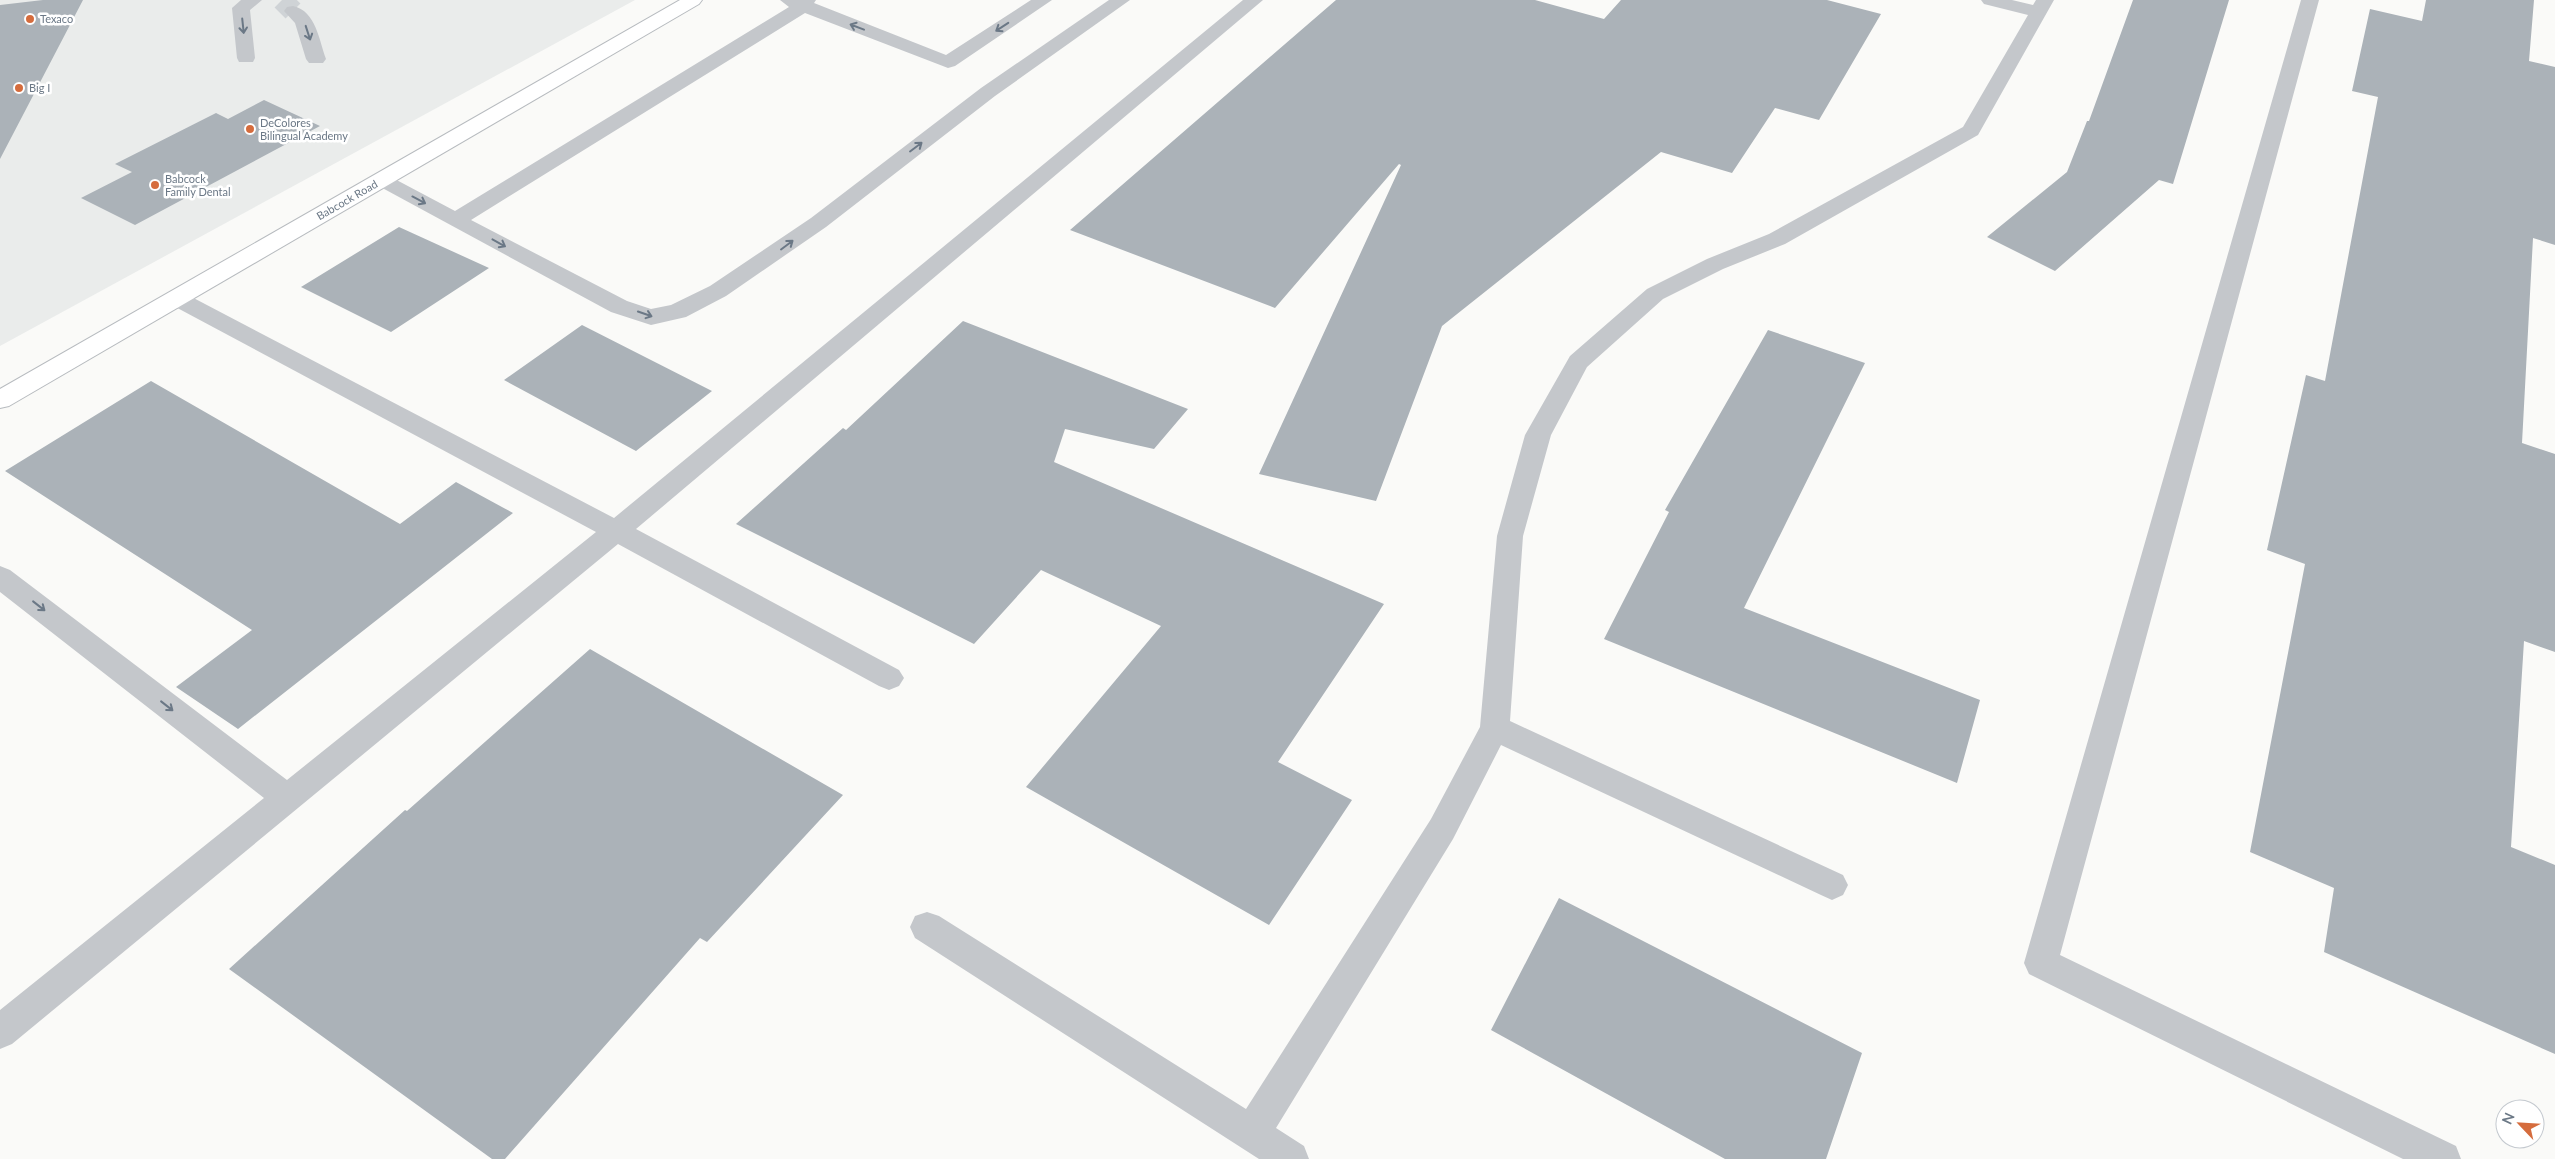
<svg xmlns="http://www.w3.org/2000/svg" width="2555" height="1159" font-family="Lato,sans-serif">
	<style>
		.built { fill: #eaeceb }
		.building { fill: #abb2b8 }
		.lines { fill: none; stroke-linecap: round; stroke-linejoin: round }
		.minor-tunnel { stroke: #cfd3d6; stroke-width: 21; stroke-dasharray: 21 10; stroke-linecap: butt }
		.major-casing { stroke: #b7bbbf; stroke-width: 2 }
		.minor { fill: #c4c7cb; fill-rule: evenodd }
		.major { fill: #fff; fill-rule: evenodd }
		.oneway { stroke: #6b7886 }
		.poi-dot { fill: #d56c3d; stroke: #fff; stroke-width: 2 }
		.labels { text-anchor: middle; stroke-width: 5; stroke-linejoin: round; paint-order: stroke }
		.far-poi-label { font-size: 11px; fill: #6b7886; stroke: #fff; text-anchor: start }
		.far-street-label { font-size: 11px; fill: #6b7886; stroke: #fff }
	</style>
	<rect width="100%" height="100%" fill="#fafaf8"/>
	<path class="built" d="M0 0H635L0 346Z"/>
	<path class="building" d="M43 0H83L0 159V5Z
		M1336 0H1535L1604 19 1621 0H1827L1881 14 1819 120 1775 108 1732 173 1661 152 1442 326 1376 501 1259 474 1401 165 1399 164 1275 308 1070 230Z
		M2133 0H2229L2173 184 2159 180 2055 271 1987 237 2067 172 2087 121H2089Z
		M2426 0H2534L2529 61 2555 67V245L2533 238 2522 443 2555 454V652L2524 641 2511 847 2555 865V1054L2324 952 2334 888 2250 852 2305 564 2267 550 2306 375 2325 381 2378 97 2352 91 2370 9 2422 21Z
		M264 100 320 126 135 225 81 198 132 172 115 164 216 113 228 119Z
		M399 227 489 268 391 332 301 287Z
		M963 321 1188 409 1154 449 1065 429 1054 462 1384 604 1278 762 1352 800 1269 925 1026 787 1161 626 1041 570 974 644 736 524 843 428 846 430Z
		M582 325 712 391 636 451 504 380Z
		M1768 330 1865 363 1744 608 1980 700 1957 783 1604 639 1669 512 1665 510Z
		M151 381 400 524 456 482 513 513 238 729 176 687 252 630 5 471Z
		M590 649 843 795 707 942 700 938 505 1159H492L229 969 405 810 407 811Z
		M1559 898 1862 1053 1826 1159H1725L1491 1030Z"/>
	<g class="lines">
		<path class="minor-tunnel" d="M282 0 293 11"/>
		<g class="major-casing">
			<path id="major" d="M680 0H702L699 4 9 406 0 408V389Z"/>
		</g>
		<path class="minor" d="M241 0H262L250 10 255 58 253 62H239L237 58 232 8Z
			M780 0H816L814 3 946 55 1031 0H1052L955 66 948 68 805 13 471 220 627 301 651 309 671 305 710 286 811 218 981 88 1109 0H1130L995 96 826 227 726 296 686 317 651 325 611 312 375 184 372 180 375 176 382 174 389 176 455 211 789 7Z
			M1243 0H1263L636 529 899 670 904 678 899 686 889 690 879 686 618 544 12 1044 0 1049V1010L264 798 0 592V566L10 570 287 780 596 532 168 303 165 298 168 293 176 291 184 293 614 518Z
			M1981 0H2012L2033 5 2036 0H2054L1978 135 1785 244 1723 269 1663 299 1587 367 1551 435 1523 536 1510 721 1843 875 1848 885 1843 895 1832 900 1821 895 1501 745 1453 839 1276 1128 1304 1146 1309 1159H1259L915 938 910 927 915 916 927 912 939 916 1246 1109 1431 819 1480 727 1497 536 1525 435 1570 356 1647 289 1707 259 1769 234 1963 127 2028 15 1984 4Z
			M2301 0H2319L2060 955 2456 1146 2461 1159H2403L2029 974 2024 963Z
			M293 6C316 11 319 40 326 59L323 63H309L306 59 295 23 284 11 287 7Z"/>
		<use href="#major" class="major"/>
	</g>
	<defs><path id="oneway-shaft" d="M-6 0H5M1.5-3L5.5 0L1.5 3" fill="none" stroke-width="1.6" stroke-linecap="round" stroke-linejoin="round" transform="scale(1.25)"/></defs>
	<g class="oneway">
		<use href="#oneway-shaft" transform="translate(243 26) rotate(84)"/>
		<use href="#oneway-shaft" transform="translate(857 27) rotate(-159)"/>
		<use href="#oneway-shaft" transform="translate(1002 27) rotate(147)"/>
		<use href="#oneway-shaft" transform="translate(308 33) rotate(72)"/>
		<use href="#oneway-shaft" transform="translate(916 147) rotate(-37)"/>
		<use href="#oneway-shaft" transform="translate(419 200) rotate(28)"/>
		<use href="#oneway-shaft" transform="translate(499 243) rotate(29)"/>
		<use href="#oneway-shaft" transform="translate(787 245) rotate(-37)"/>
		<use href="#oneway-shaft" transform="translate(645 314) rotate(19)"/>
		<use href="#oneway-shaft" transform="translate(39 606) rotate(38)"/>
		<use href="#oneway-shaft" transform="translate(167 706) rotate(38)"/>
	</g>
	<g class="poi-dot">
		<circle cx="30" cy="19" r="5"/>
		<circle cx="19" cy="88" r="5"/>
		<circle cx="250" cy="129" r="5"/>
		<circle cx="155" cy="185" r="5"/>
	</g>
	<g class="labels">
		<g class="far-poi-label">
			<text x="40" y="23">Texaco</text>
			<text x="29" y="92">Big I</text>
			<text x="260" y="127">DeColores<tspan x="260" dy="13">Bilingual Academy</tspan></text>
			<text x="165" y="183">Babcock<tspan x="165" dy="13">Family Dental</tspan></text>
		</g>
		<g class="far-street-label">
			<text transform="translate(347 200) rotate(-30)" y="4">Babcock Road</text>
		</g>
	</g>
	<g transform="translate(2520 1124) rotate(295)"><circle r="24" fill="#ffffff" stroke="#c4c9cf"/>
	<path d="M0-4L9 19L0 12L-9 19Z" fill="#d56c3d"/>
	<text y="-8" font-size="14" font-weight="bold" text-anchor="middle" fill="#6b7886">N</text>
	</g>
</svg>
